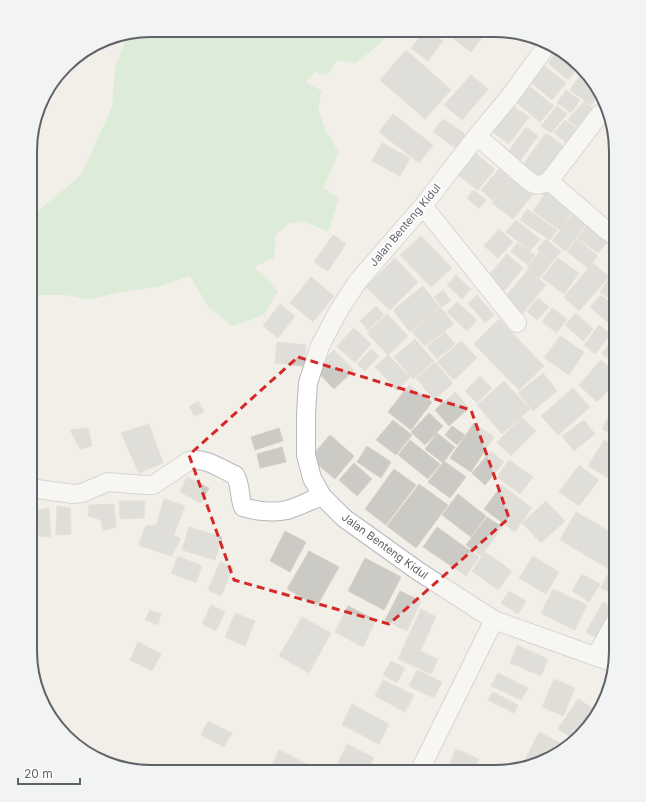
<svg xmlns="http://www.w3.org/2000/svg" width="646" height="802" font-family="Inter,sans-serif">
	<style>
		.green { fill: #c5e8c5 }
		.building { fill: #cccac5; stroke: #d6d1c6 }
		.lines { fill: none; stroke-linecap: round; stroke-linejoin: round }
		.minor-casing { stroke: #b5b8bc; stroke-width: 20 }
		.minor { stroke: #fff; stroke-width: 18 }
		.marked { fill: none; stroke: #d62828; stroke-width: 3; stroke-dasharray: 8 5; stroke-linejoin: round }
		.labels { text-anchor: middle; stroke-width: 3.5; stroke-linejoin: round; paint-order: stroke }
		.street-label { font-size: 11px; fill: #5f6368; stroke: #fff }
		.rim { fill: none; stroke: #5f6368; stroke-width: 2 }
	</style>
	<rect width="100%" height="100%" fill="#f1efe8"/>
	<path class="green" d="M151 30 394 31 372 50 356 63 338 60 327 75 315 72 305 82 322 91 318 107 326 132 339 152 323 188 339 198 328 232 304 221 289 223 276 235 274 258 254 267 278 291 264 315 232 326 209 308 190 276 157 287 121 292 88 300 66 295H31V217L81 175 112 107 115 68 128 34Z"/>
	<path class="building" d="M424 31H430L443 41 428 61 411 48Z
		M444 31H487L471 52Z
		M559 49 562 51 578 68 568 80 548 63Z
		M406 50 451 90 425 119 380 80Z
		M543 65 566 83 552 100 529 81Z
		M582 72 600 91V93L591 105 570 90Z
		M471 75 488 89 462 120 444 105Z
		M529 86 554 106 540 122 516 102Z
		M566 90 580 100 571 113 557 103Z
		M584 101 598 113 582 131 568 120Z
		M510 104 529 117 509 144 490 130Z
		M557 106 567 114 551 133 541 126Z
		M393 114 433 145 419 163 379 132Z
		M443 119 465 134 455 148 433 132Z
		M565 120 581 132 570 145 554 133Z
		M526 127 538 136 519 162 507 153Z
		M546 133 566 148 543 179 523 165Z
		M382 143 410 158 400 176 372 161Z
		M476 154 495 169 478 190 458 175Z
		M499 169 511 179 493 200 481 190Z
		M513 176 534 193 513 219 492 203Z
		M549 188 576 206 560 230 533 211Z
		M473 190 486 200 479 208 467 198Z
		M527 209 557 230 550 240 520 220Z
		M573 214 586 224 566 251 552 241Z
		M516 220 540 239 530 251 506 232Z
		M588 224 609 240 598 253 577 238Z
		M499 229 513 242 498 258 484 246Z
		M333 235 346 244 328 271 314 262Z
		M421 236 452 268 431 287 400 255Z
		M546 239 561 252 552 262 537 249Z
		M577 239 598 256 588 268 567 252Z
		M517 243 535 255 528 265 511 252Z
		M539 252 552 262 539 278 527 268Z
		M507 254 523 268 503 292 487 277Z
		M395 258 418 282 390 310 366 287Z
		M558 258 579 273 564 294 542 278Z
		M593 263 609 277 579 311 564 297Z
		M528 270 546 285 522 314 506 296Z
		M456 275 471 289 462 299 447 285Z
		M311 277 334 296 313 322 290 303Z
		M610 278 616 283V293L611 300 600 292Z
		M423 286 440 308 410 332 393 310Z
		M443 290 451 301 441 307 434 297Z
		M477 295 494 315 485 323 468 303Z
		M601 295 616 308V324L613 327 590 307Z
		M538 298 549 307 537 320 527 311Z
		M457 302 477 320 467 331 447 312Z
		M280 304 295 316 278 338 263 326Z
		M376 306 384 315 368 330 360 321Z
		M441 308 454 324 425 346 412 332Z
		M552 308 567 319 557 333 542 322Z
		M576 313 593 329 583 341 565 325Z
		M387 314 408 336 388 355 367 333Z
		M499 319 544 366 519 390 474 344Z
		M599 325 611 334 595 354 584 345Z
		M354 328 371 344 355 363 337 346Z
		M616 331V343L610 339Z
		M445 332 455 344 437 359 427 347Z
		M560 336 584 352 569 375 544 358Z
		M415 339 434 361 413 379 394 357Z
		M461 341 477 358 454 380 437 362Z
		M277 342 306 345 304 366 275 363Z
		M610 343 616 347V363L602 354Z
		M371 349 379 356 365 371 357 364Z
		M334 350 354 370 334 389 315 369Z
		M388 355 410 377 397 390 375 367Z
		M601 360 616 373V382L597 402 579 385Z
		M435 362 453 383 434 400 416 378Z
		M543 373 557 391 533 411 518 393Z
		M480 376 492 388 477 403 465 391Z
		M504 381 530 409 502 434 477 405Z
		M409 385 432 402 411 430 388 412Z
		M573 388 590 407 558 435 541 416Z
		M455 392 469 408 449 426 435 410Z
		M198 401 204 412 195 416 189 407Z
		M614 407 616 408V436L602 429Z
		M429 413 443 426 425 445 411 432Z
		M522 417 536 431 511 456 497 442Z
		M393 420 412 435 396 455 376 440Z
		M584 420 595 434 574 451 562 436Z
		M474 423 494 437 471 472 450 458Z
		M149 424 163 463 139 473 121 433Z
		M452 426 465 435 457 445 445 435Z
		M88 428 92 446 80 449 70 430Z
		M279 428 283 441 255 450 251 437Z
		M437 433 455 447 443 463 425 449Z
		M330 435 354 456 335 479 310 458Z
		M410 440 440 464 428 479 398 455Z
		M604 440 616 447V468L609 478 588 466Z
		M35 442 37 467 30 468V443Z
		M367 446 391 462 381 478 357 462Z
		M282 447 286 462 260 468 257 454Z
		M491 451 504 462 485 485 472 473Z
		M509 460 533 477 520 494 497 477Z
		M444 461 466 477 450 498 428 482Z
		M354 463 372 479 357 496 339 480Z
		M579 465 599 480 579 506 559 492Z
		M394 469 416 485 386 525 365 509Z
		M187 477 209 488 201 503 180 492Z
		M419 484 448 505 416 548 387 526Z
		M502 485 532 508 515 532 484 509Z
		M458 494 486 516 471 537 442 515Z
		M164 499 185 506 174 535 181 539 171 556 138 545 146 526 156 525Z
		M119 501H145L144 518 120 519Z
		M546 501 565 521 541 543 522 523Z
		M114 504 116 527 103 531 101 520 88 516 89 505Z
		M57 506 70 508 71 534 56 535Z
		M49 508 51 537 39 536 37 510Z
		M30 510H32V534H30Z
		M576 512 616 535V558L609 569 560 540Z
		M487 517 502 527 481 556 466 545Z
		M189 527 222 537 215 560 182 550Z
		M437 527 479 557 466 576 423 547Z
		M285 531 306 542 290 572 270 561Z
		M309 551 339 567 317 606 287 589Z
		M485 552 512 571 498 590 472 571Z
		M178 556 202 566 196 583 171 573Z
		M533 556 559 572 546 594 519 578Z
		M365 558 401 577 384 610 348 591Z
		M616 561V577L609 573Z
		M220 562 233 568 221 596 208 590Z
		M582 574 600 584 589 602 572 591Z
		M608 574 616 578V595L601 588Z
		M553 589 587 605 575 630 541 613Z
		M400 591 421 601 407 631 385 620Z
		M509 591 526 601 518 614 501 603Z
		M603 602 616 610V612L600 640 586 632Z
		M211 605 225 612 216 631 202 624Z
		M348 606 376 620 363 647 335 632Z
		M421 609 436 617 420 651 438 659 431 674 398 659Z
		M150 610 161 614 158 625 145 620Z
		M235 613 255 621 245 646 225 637Z
		M302 617 331 633 309 673 279 656Z
		M616 631V651L607 647Z
		M138 642 161 654 152 671 130 660Z
		M517 645 548 659 541 676 510 663Z
		M391 661 405 668 397 683 383 675Z
		M417 670 442 682 434 698 409 686Z
		M498 673 528 688 521 700 491 686Z
		M554 679 575 688 563 716 542 707Z
		M383 680 414 695 405 712 375 696Z
		M493 692 518 705 514 713 488 700Z
		M578 699 598 712 596 718 573 739 558 729Z
		M352 704 389 724 379 744 342 725Z
		M208 721 232 733 224 747 201 735Z
		M539 732 566 746 555 756 525 765 523 764Z
		M347 744 374 758 367 772H336L334 771Z
		M456 749 479 759 473 772H446Z
		M279 750 323 772H269Z
		M497 766 509 770 502 772H494Z"/>
	<g class="lines">
		<g class="minor-casing">
			<path id="minor" d="M477 136 529 181C537 187 541 185 549 181L600 114
				M549 181 606 230 616 237
				M423 206 517 323
				M30 488 73 494 82 493 108 482 144 485H153L189 461C203 456 221 469 235 475 241 484 239 497 243 507 255 511 274 513 287 510 298 507 311 500 322 496
				M494 620 614 663
				M596 656 616 620
				M419 772 494 620 418 571 372 538 344 518 322 496 312 478 306 455V414L308 383 320 346 339 310 358 281 423 206 477 136 511 95 547 45"/>
		</g>
		<use href="#minor" class="minor"/>
	</g>
	<path d="M0 0H646V802H0ZM298 357 471 410 509 518 389 624 234 580 189 455Z" fill="#f1efe8" fill-opacity=".55" fill-rule="evenodd"/>
	<path class="marked" d="M298 357 471 410 509 518 389 624 234 580 189 455Z"/>
	<g class="labels">
		<g class="street-label">
			<text transform="translate(405 225) rotate(-50)" y="4">Jalan Benteng Kidul</text>
			<text transform="translate(385 546) rotate(36)" y="4">Jalan Benteng Kidul</text>
		</g>
	</g>
	<path d="M0 0H646V802H0ZM151 37H495A114 114 0 0 1 609 151V651A114 114 0 0 1 495 765H151A114 114 0 0 1 37 651V151A114 114 0 0 1 151 37Z" fill="#f2f3f3" fill-rule="evenodd"/>
	<path class="rim" d="M151 37H495A114 114 0 0 1 609 151V651A114 114 0 0 1 495 765H151A114 114 0 0 1 37 651V151A114 114 0 0 1 151 37Z"/>
	<path d="M18 778v6h62v-6" fill="none" stroke="#5f6368" stroke-width="2"/>
	<text x="24" y="778" font-size="12" fill="#5f6368" stroke="#ffffff" stroke-width="3" paint-order="stroke">20 m</text>
</svg>
